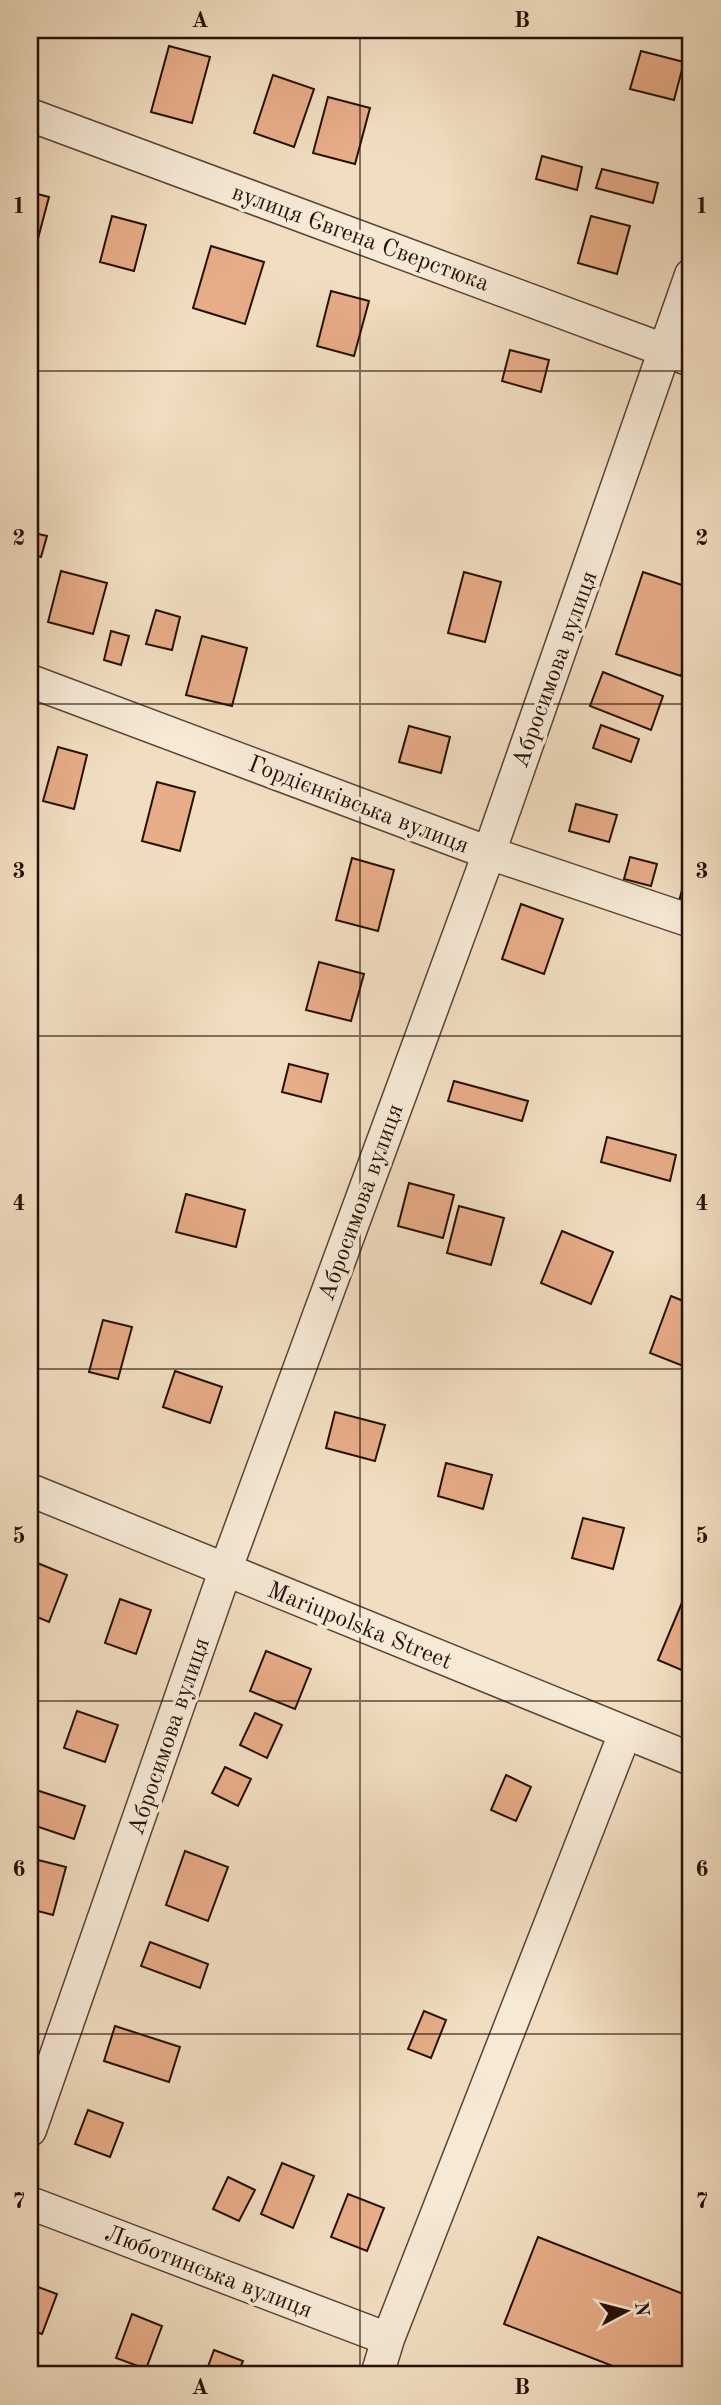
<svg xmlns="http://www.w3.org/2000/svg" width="721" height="2405" font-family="'Old Standard TT',serif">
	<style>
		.building { fill: #e7ac88; stroke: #271008; stroke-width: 2 }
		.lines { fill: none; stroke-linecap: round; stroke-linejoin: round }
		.street-casing { stroke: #5a4336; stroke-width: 35 }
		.street { stroke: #f6e9d6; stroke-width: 32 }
		.grid { fill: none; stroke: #271008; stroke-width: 2; stroke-opacity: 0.55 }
		.labels { text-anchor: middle; stroke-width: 7; stroke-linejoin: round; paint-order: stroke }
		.street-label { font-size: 24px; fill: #271008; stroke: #f6e9d6 }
		.neatline { fill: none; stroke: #271008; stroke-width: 2.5 }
		.grid-label { font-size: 23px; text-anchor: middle; font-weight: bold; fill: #271008 }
	</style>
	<rect width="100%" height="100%" fill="#f1ddc0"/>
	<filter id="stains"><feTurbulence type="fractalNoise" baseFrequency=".00286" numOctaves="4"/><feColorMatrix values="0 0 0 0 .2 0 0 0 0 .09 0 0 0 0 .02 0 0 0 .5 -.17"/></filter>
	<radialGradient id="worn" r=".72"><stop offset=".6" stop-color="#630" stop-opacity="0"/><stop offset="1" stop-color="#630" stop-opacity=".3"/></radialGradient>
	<path class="building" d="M169 46 210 57 192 123 151 112Z
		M641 51 684 62 674 100 630 89Z
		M273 75 314 89 294 147 254 133Z
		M328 97 370 108 355 164 313 153Z
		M542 156 582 167 577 190 536 179Z
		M602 169 658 183 653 203 596 188Z
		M30 192 49 197 36 246 30 244Z
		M112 216 146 225 134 271 100 262Z
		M591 216 630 226 617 274 578 263Z
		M211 246 264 262 245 324 193 308Z
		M331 291 369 301 354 356 317 346Z
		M510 350 549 360 541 392 502 381Z
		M30 532 47 536 41 557 30 554Z
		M61 571 107 583 93 634 48 622Z
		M464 572 501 582 485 642 448 633Z
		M643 572 691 588V646L681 676 616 654Z
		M156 610 180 617 172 650 146 644Z
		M111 631 129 636 121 665 104 660Z
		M202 636 247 648 232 706 186 695Z
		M603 672 663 696 651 730 590 706Z
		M601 725 639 739 631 762 593 748Z
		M409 726 450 737 441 773 399 762Z
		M58 747 87 755 74 809 43 801Z
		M157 782 195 792 180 851 142 841Z
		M576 804 617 815 609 842 569 831Z
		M630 857 657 864 651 886 624 879Z
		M352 858 394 870 378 931 336 920Z
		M686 875 691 877V909L678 905Z
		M521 904 563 919 544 974 502 959Z
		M319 962 364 974 351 1021 306 1010Z
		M289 1064 328 1074 321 1102 282 1092Z
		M454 1081 528 1101 522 1121 448 1101Z
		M607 1137 676 1155 670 1181 601 1162Z
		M409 1183 454 1195 443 1238 398 1226Z
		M186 1194 245 1210 236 1247 176 1232Z
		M459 1206 504 1218 491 1265 447 1253Z
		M562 1231 613 1252 591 1304 541 1283Z
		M671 1296 691 1304V1369L650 1353Z
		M103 1320 132 1327 118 1379 89 1372Z
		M175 1371 222 1387 210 1423 163 1407Z
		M335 1412 385 1425 375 1461 326 1448Z
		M446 1463 492 1475 483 1509 438 1496Z
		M583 1518 624 1528 613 1569 572 1558Z
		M30 1560 67 1575 49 1622 30 1614Z
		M691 1581V1674L658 1660Z
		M120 1599 151 1610 136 1654 105 1643Z
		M266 1651 311 1669 295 1709 250 1691Z
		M77 1711 118 1725 105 1762 64 1748Z
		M255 1713 282 1725 267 1758 240 1745Z
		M225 1767 251 1779 238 1806 212 1793Z
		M506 1775 531 1787 516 1821 491 1810Z
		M30 1788 85 1806 74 1839 30 1824Z
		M185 1851 228 1867 208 1921 166 1905Z
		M30 1858 66 1867 53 1915 30 1909Z
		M150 1942 208 1964 200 1988 141 1966Z
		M424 2011 446 2020 431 2058 408 2049Z
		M115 2026 180 2047 169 2082 104 2061Z
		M88 2110 123 2123 110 2157 75 2144Z
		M282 2163 314 2176 293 2228 261 2214Z
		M228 2177 255 2190 239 2221 213 2209Z
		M348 2194 384 2208 367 2251 331 2237Z
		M538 2237 691 2297V2375H636L504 2324Z
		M30 2284 57 2294 42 2334 30 2330Z
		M132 2314 162 2326 146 2369 116 2358Z
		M214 2350 243 2361 237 2375H205Z"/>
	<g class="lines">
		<g class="street-casing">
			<path id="street" d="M30 115 691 360
				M30 681 489 853 691 921
				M30 1490 691 1759
				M30 2130 225 1571 489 853 691 275
				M30 2203 388 2339
				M377 2375 388 2339 625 1733"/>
		</g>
		<use href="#street" class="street"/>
	</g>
	<path class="grid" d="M360 30V2375M30 371H691M30 704H691M30 1036H691M30 1369H691M30 1701H691M30 2034H691"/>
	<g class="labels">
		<g class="street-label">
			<text transform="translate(361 237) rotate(20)" y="8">вулиця Євгена Сверстюка</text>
			<text transform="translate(554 669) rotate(-70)" y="8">Абросимова вулиця</text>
			<text transform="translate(359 804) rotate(21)" y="8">Гордієнківська вулиця</text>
			<text transform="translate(360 1202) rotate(-70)" y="8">Абросимова вулиця</text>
			<text transform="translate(360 1625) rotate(22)" y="8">Mariupolska Street</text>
			<text transform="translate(168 1736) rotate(-71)" y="8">Абросимова вулиця</text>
			<text transform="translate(209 2271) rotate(21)" y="8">Люботинська вулиця</text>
		</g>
	</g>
	<rect width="721" height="2405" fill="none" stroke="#f1ddc0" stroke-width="77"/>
	<g transform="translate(626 2311) rotate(83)" stroke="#f6e9d6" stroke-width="5" paint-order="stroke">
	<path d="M0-5L12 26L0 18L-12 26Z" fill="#271008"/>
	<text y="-10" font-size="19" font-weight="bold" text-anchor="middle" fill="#271008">N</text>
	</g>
	<rect x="38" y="38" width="644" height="2328" class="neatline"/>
	<g class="grid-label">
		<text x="200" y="27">A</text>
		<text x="522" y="27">B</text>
		<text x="19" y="213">1</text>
		<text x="702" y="213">1</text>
		<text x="19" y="545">2</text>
		<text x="702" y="545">2</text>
		<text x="19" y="878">3</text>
		<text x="702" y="878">3</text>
		<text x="19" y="1210">4</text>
		<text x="702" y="1210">4</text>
		<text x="19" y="1543">5</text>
		<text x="702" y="1543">5</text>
		<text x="19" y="1876">6</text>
		<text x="702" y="1876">6</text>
		<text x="19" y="2208">7</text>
		<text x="702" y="2208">7</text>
		<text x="200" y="2394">A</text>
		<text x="522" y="2394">B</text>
	</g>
	<rect width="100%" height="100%" filter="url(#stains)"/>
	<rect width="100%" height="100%" fill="url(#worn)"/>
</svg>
